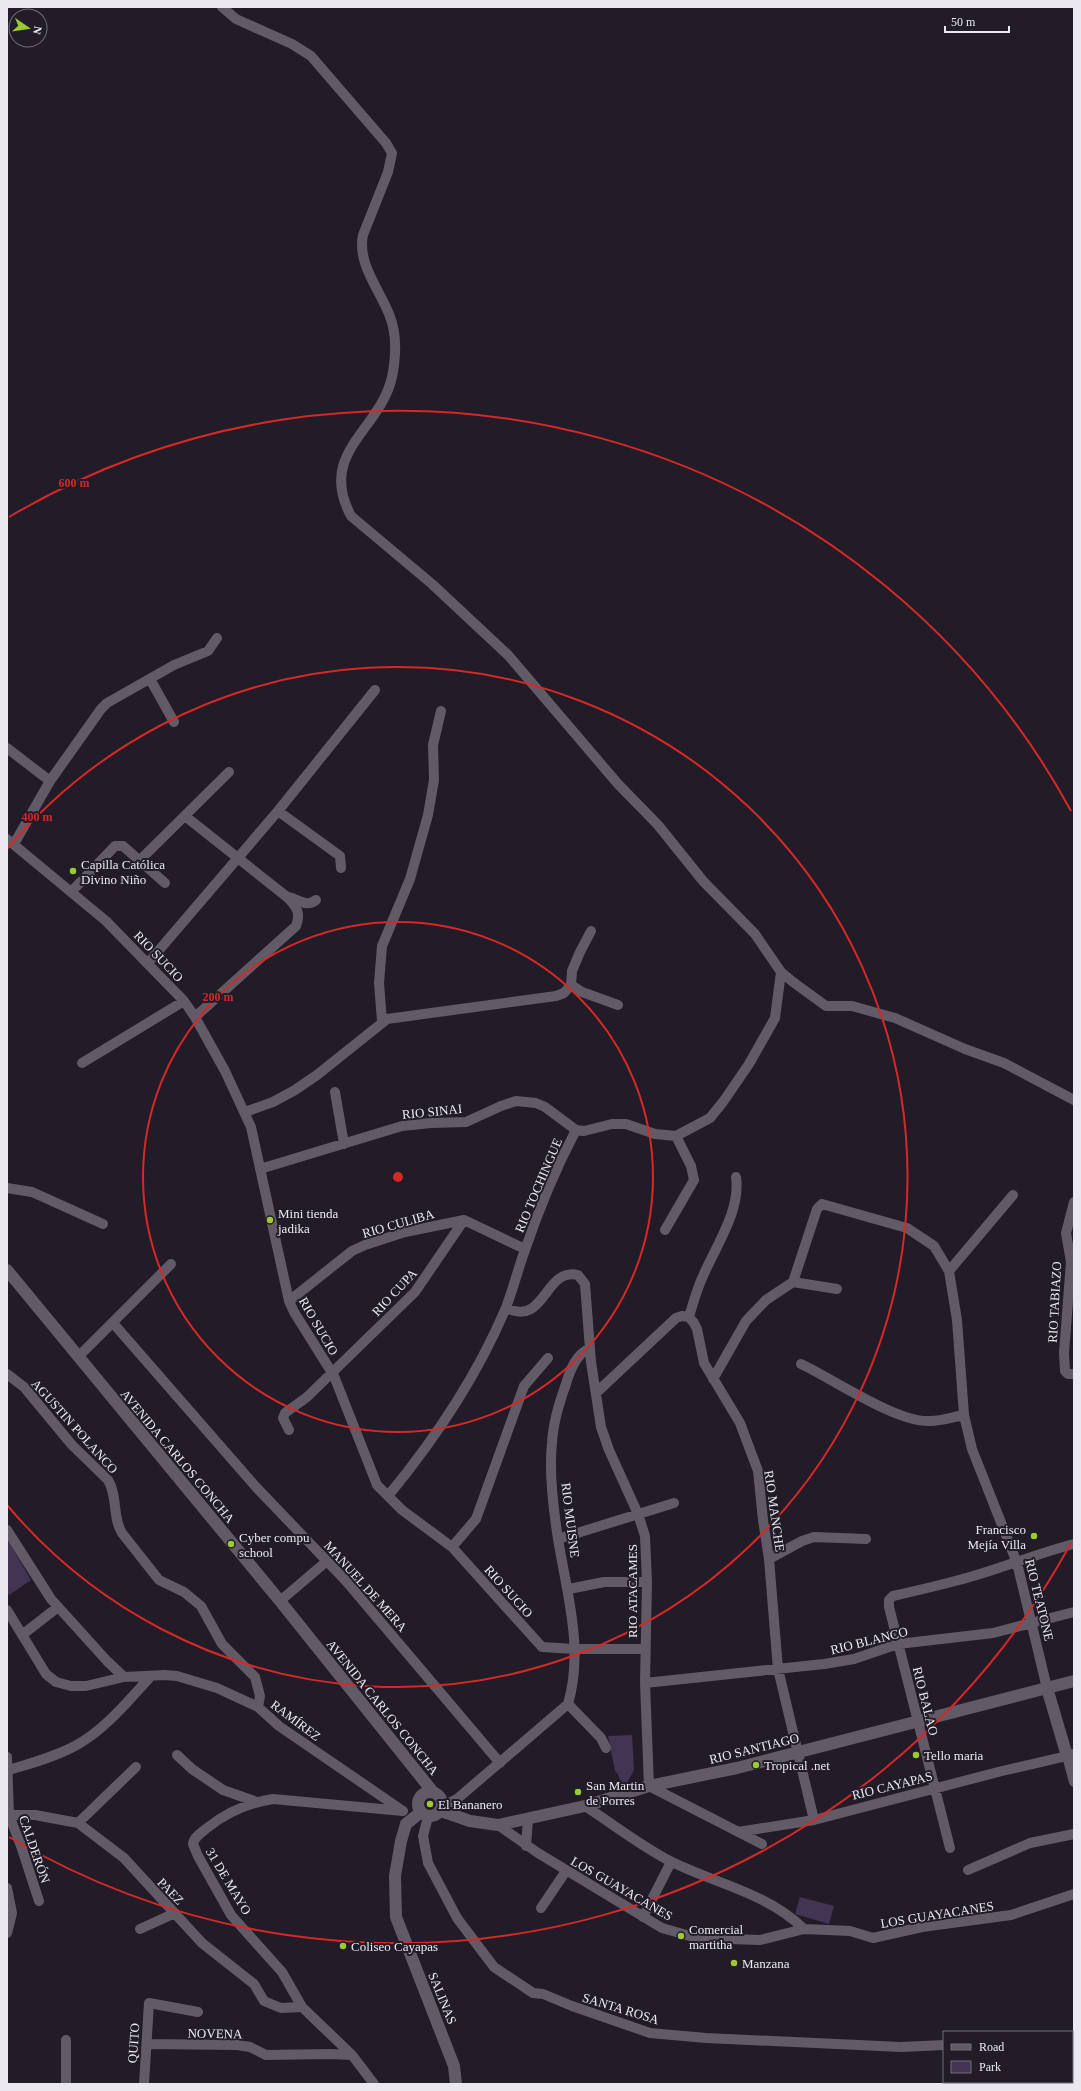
<svg xmlns="http://www.w3.org/2000/svg" width="1081" height="2091" font-family="Georgia,serif">
	<style>
		.green { fill: #433453 }
		.lines { fill: none; stroke-linecap: round; stroke-linejoin: round }
		.minor { stroke: #615b68; stroke-width: 10 }
		.tertiary { stroke: #615b68; stroke-width: 12 }
		.ring { fill: none; stroke: #d62828; stroke-width: 2 }
		.poi-dot { fill: #9cca32; stroke: #211c27; stroke-width: 1.5 }
		.labels { text-anchor: middle; stroke-width: 4; stroke-linejoin: round; paint-order: stroke }
		.poi-label { font-size: 13px; fill: #ece8f0; stroke: #211c27; text-anchor: start }
		.street-label { font-size: 13px; fill: #ece8f0; stroke: #211c27 }
		.centre { fill: #d62828; stroke: #211c27; stroke-width: 2 }
		.ring-label { font-size: 12px; text-anchor: middle; font-weight: bold; fill: #d62828; stroke: #211c27; stroke-width: 4; stroke-linejoin: round; paint-order: stroke }
	</style>
	<rect width="100%" height="100%" fill="#211c27"/>
	<path class="green" d="M9 1542 31 1580 9 1595 7 1592V1543Z
		M632 1735 634 1770 626 1785 622 1786 618 1774 615 1771 608 1736Z
		M800 1897 834 1906 829 1924 795 1914Z"/>
	<g class="lines">
		<path class="minor" d="M222 7 236 19 292 44 311 56 386 143 392 153 388 172 363 235C357 263 379 289 389 314 397 333 396 357 392 377 380 431 317 452 351 516L432 584 508 655 618 784 658 825 703 881 755 934 781 972 793 982 826 1006H852L895 1018 965 1049 1004 1063 1074 1100
			M150 679 174 722
			M7 748 50 781
			M278 811 340 856 341 868
			M185 816 287 897C297 907 301 913 296 926L195 1017
			M7 839 106 921 184 1001 195 1017 225 1071 251 1127 289 1301 294 1312 334 1376 377 1485 402 1510 452 1547 542 1647 574 1649H645
			M14 844 50 781 101 709 107 703 174 665 208 651 217 638
			M139 861 229 772
			M71 892 115 846H123L165 883
			M288 897C299 899 306 908 316 900
			M148 963 278 811 375 690
			M571 985 582 992 618 1005
			M382 1021 379 983 382 946 410 879 428 815 434 780 433 745 441 711
			M82 1063 184 1001
			M335 1092 344 1144
			M245 1112 273 1102 295 1090 317 1075 387 1019 556 996 564 993 571 985 572 971 580 952 591 931
			M260 1169 402 1126 431 1123 466 1122 501 1106 516 1101 536 1103 545 1107 576 1130
			M7 1188 32 1192 103 1224
			M1074 1202 1066 1233 1071 1262 1064 1353 1065 1371 1068 1374H1074
			M665 1230 694 1180 691 1166 676 1136
			M949 1271 1013 1195
			M793 1282 837 1289
			M289 1301 352 1251 365 1245 405 1232 464 1220 525 1249
			M506 1308C546 1327 544 1267 578 1275L585 1284 591 1362 601 1427 609 1450 638 1514 645 1536 647 1582 645 1683 649 1786 762 1844
			M689 1317C693 1303 697 1289 703 1276 716 1246 741 1210 736 1177
			M113 1323 256 1487 346 1581 500 1763
			M78 1357 171 1264
			M801 1364C833 1379 897 1423 930 1421 941 1421 953 1417 964 1415
			M7 1374 24 1387 72 1445 108 1480C118 1496 112 1517 122 1533L159 1580 184 1592 201 1606 222 1644 255 1677 260 1696 258 1707
			M713 1379 746 1321 766 1300 793 1282 817 1209 822 1204 907 1228 934 1246 949 1271 957 1320 964 1415 972 1449 1017 1563 1047 1688
			M596 1393 676 1318 682 1316 689 1317 694 1323 697 1329 704 1363 740 1423 758 1471 763 1520 769 1559 778 1669 814 1820
			M289 1430 283 1418 285 1413 307 1397 415 1292 464 1220
			M388 1496C435 1439 476 1378 505 1310 513 1290 518 1269 525 1250 539 1209 556 1168 576 1130L584 1131 612 1124H626L655 1134 676 1136 710 1118 723 1102 749 1064 775 1018 781 972
			M7 1530 51 1599 107 1661 124 1677
			M558 1539 674 1503
			M452 1547 476 1519 524 1386 548 1358
			M769 1559 802 1541 814 1537 866 1539
			M569 1589 604 1582H647
			M280 1601 327 1561
			M7 1610 46 1674 56 1682 71 1686H86L124 1677 165 1675 177 1676 217 1688 258 1707 279 1726 403 1811
			M22 1635 58 1607
			M645 1683 824 1664 854 1659 898 1644 993 1633 1074 1612
			M568 1704 601 1738 606 1748
			M177 1755 192 1769 223 1790 257 1802
			M7 1757 9 1815 21 1846 39 1901
			M9 1770C32 1763 54 1757 75 1746 105 1730 129 1700 151 1676
			M442 1806 457 1799 568 1704C584 1649 567 1594 558 1539 554 1513 549 1469 552 1443 553 1423 559 1403 566 1384 570 1370 576 1354 590 1348
			M585 1806C613 1824 642 1847 672 1862 717 1884 767 1893 804 1929
			M9 1815H35L78 1823 124 1858 202 1943 254 1984 264 2001 281 2008 302 2007
			M428 1817 423 1836 428 1863 457 1918 494 1967 533 1993 543 1994 572 2006 650 2033 706 2038 901 2047 944 2045
			M78 1823 136 1767
			M498 1825 538 1853 662 1928 697 1938 760 1940 804 1929 850 1931 873 1938 922 1927 1011 1915 1074 1894
			M738 1832 814 1820 1002 1771 1067 1756 1074 1782
			M526 1846 528 1819
			M950 1848 889 1607V1600L893 1596C915 1591 937 1586 959 1580 998 1570 1035 1554 1074 1544
			M968 1870 1030 1843 1074 1834
			M7 1888 12 1913 7 1933
			M541 1908 566 1871
			M643 1917 671 1862
			M140 1929 175 1913
			M1072 2037H1074
			M147 2044 237 2045 250 2047 266 2055 330 2054 352 2055
			M66 2084V2040
			M144 2084 149 2003 198 2012
			M374 2084 352 2055 302 2007 282 1972 231 1915 198 1856 193 1844C194 1837 201 1833 207 1828 227 1812 247 1803 273 1799L403 1811"/>
		<path class="tertiary" d="M7 1270 280 1601 433 1792
			M1047 1688 1067 1756 1074 1755
			M418 1804a12 12 0 1 1 24 0a12 12 0 1 1-24 0Z
			M441 1811 470 1821 498 1825 585 1806 649 1786 737 1768 1074 1681
			M421 1812 406 1824 401 1841 395 1876 396 1917 454 2066 456 2084"/>
	</g>
	<g class="ring">
		<circle cx="398" cy="1177" r="255"/>
		<path d="M7 849A510 510 0 1 1 7 1505"/>
		<path d="M1071 1543A766 766 0 0 1 9 1837M9 517A766 766 0 0 1 1071 811"/>
	</g>
	<g class="poi-dot">
		<circle cx="73" cy="871" r="4"/>
		<circle cx="270" cy="1220" r="4"/>
		<circle cx="1034" cy="1536" r="4"/>
		<circle cx="231" cy="1544" r="4"/>
		<circle cx="916" cy="1755" r="4"/>
		<circle cx="756" cy="1765" r="4"/>
		<circle cx="578" cy="1792" r="4"/>
		<circle cx="430" cy="1804" r="4"/>
		<circle cx="681" cy="1936" r="4"/>
		<circle cx="343" cy="1946" r="4"/>
		<circle cx="734" cy="1963" r="4"/>
	</g>
	<g class="labels">
		<g class="poi-label">
			<text x="81" y="869">Capilla Católica<tspan x="81" dy="15">Divino Niño</tspan></text>
			<text x="278" y="1218">Mini tienda<tspan x="278" dy="15">jadika</tspan></text>
			<text x="1026" y="1534" text-anchor="end">Francisco<tspan x="1026" dy="15">Mejía Villa</tspan></text>
			<text x="239" y="1542">Cyber compu<tspan x="239" dy="15">school</tspan></text>
			<text x="924" y="1760">Tello maria</text>
			<text x="764" y="1770">Tropical .net</text>
			<text x="586" y="1790">San Martin<tspan x="586" dy="15">de Porres</tspan></text>
			<text x="438" y="1809">El Bananero</text>
			<text x="689" y="1934">Comercial<tspan x="689" dy="15">martitha</tspan></text>
			<text x="351" y="1951">Coliseo Cayapas</text>
			<text x="742" y="1968">Manzana</text>
		</g>
		<g class="street-label">
			<text transform="translate(159 956) rotate(46)" y="5">RIO SUCIO</text>
			<text transform="translate(432 1111) rotate(-6)" y="5">RIO SINAI</text>
			<text transform="translate(538 1185) rotate(-67)" y="5">RIO TOCHINGUE</text>
			<text transform="translate(398 1223) rotate(-16)" y="5">RIO CULIBA</text>
			<text transform="translate(394 1292) rotate(-47)" y="5">RIO CUPA</text>
			<text transform="translate(1054 1302) rotate(-87)" y="5">RIO TABIAZO</text>
			<text transform="translate(319 1326) rotate(60)" y="5">RIO SUCIO</text>
			<text transform="translate(75 1426) rotate(48)" y="5">AGUSTIN POLANCO</text>
			<text transform="translate(178 1456) rotate(50)" y="5">AVENIDA CARLOS CONCHA</text>
			<text transform="translate(775 1511) rotate(82)" y="5">RIO MANCHE</text>
			<text transform="translate(571 1520) rotate(83)" y="5">RIO MUISNE</text>
			<text transform="translate(366 1586) rotate(48)" y="5">MANUEL DE MERA</text>
			<text transform="translate(509 1591) rotate(48)" y="5">RIO SUCIO</text>
			<text transform="translate(632 1591) rotate(-90)" y="5">RIO ATACAMES</text>
			<text transform="translate(1040 1600) rotate(76)" y="5">RIO TEATONE</text>
			<text transform="translate(869 1640) rotate(-14)" y="5">RIO BLANCO</text>
			<text transform="translate(926 1701) rotate(76)" y="5">RIO BALAO</text>
			<text transform="translate(383 1707) rotate(51)" y="5">AVENIDA CARLOS CONCHA</text>
			<text transform="translate(296 1720) rotate(37)" y="5">RAMÍREZ</text>
			<text transform="translate(754 1748) rotate(-14)" y="5">RIO SANTIAGO</text>
			<text transform="translate(892 1785) rotate(-14)" y="5">RIO CAYAPAS</text>
			<text transform="translate(35 1849) rotate(71)" y="5">CALDERÓN</text>
			<text transform="translate(229 1881) rotate(59)" y="5">31 DE MAYO</text>
			<text transform="translate(622 1888) rotate(30)" y="5">LOS GUAYACANES</text>
			<text transform="translate(171 1891) rotate(46)" y="5">PAEZ</text>
			<text transform="translate(937 1914) rotate(-9)" y="5">LOS GUAYACANES</text>
			<text transform="translate(443 1998) rotate(68)" y="5">SALINAS</text>
			<text transform="translate(621 2008) rotate(17)" y="5">SANTA ROSA</text>
			<text transform="translate(215 2033) rotate(1)" y="5">NOVENA</text>
			<text transform="translate(133 2043) rotate(-86)" y="5">QUITO</text>
		</g>
	</g>
	<circle cx="398" cy="1177" r="6" class="centre"/>
	<g class="ring-label">
		<text x="74" y="487">600 m</text>
		<text x="37" y="821">400 m</text>
		<text x="218" y="1001">200 m</text>
	</g>
	<rect width="1081" height="2091" fill="none" stroke="#ece8f0" stroke-width="16"/>
	<rect x="943" y="2031" width="130" height="52" fill="#211c27" stroke="#726e77"/>
	<rect x="951" y="2044" width="20" height="6" fill="#615b68" stroke="#726e77"/>
	<text x="979" y="2051" font-size="12" fill="#ece8f0">Road</text>
	<rect x="951" y="2061" width="20" height="12" fill="#433453" stroke="#726e77"/>
	<text x="979" y="2071" font-size="12" fill="#ece8f0">Park</text>
	<g transform="translate(28 28) rotate(103)"><circle r="19" fill="#211c27" stroke="#726e77"/>
	<path d="M0-3L7 15L0 10L-7 15Z" fill="#9cca32"/>
	<text y="-6" font-size="11" font-weight="bold" text-anchor="middle" fill="#ece8f0">N</text>
	</g>
	<path d="M945 26v6h64v-6" fill="none" stroke="#ece8f0" stroke-width="2"/>
	<text x="951" y="26" font-size="12" fill="#ece8f0" stroke="#211c27" stroke-width="3" paint-order="stroke">50 m</text>
</svg>
